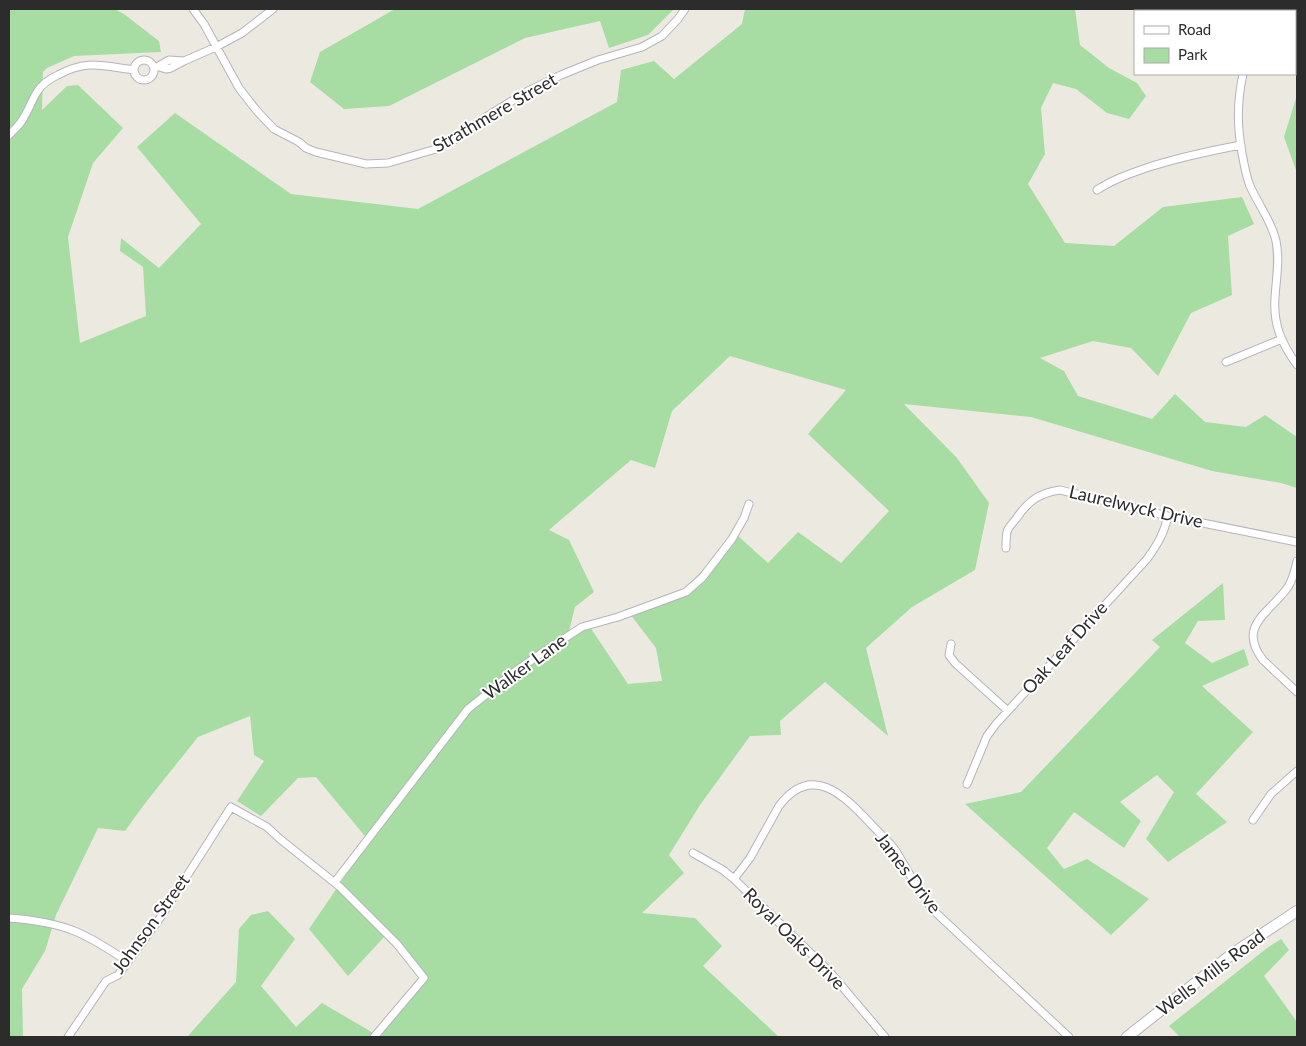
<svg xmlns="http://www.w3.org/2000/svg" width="1306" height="1046" font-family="Lato,sans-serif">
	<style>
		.green { fill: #a7dca3; fill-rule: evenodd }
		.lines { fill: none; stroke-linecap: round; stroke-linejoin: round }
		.street-casing { stroke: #b5b4be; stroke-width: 9 }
		.secondary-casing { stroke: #b5b4be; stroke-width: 12 }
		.street { stroke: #fff; stroke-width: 7 }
		.secondary { stroke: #fff; stroke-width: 10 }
		.labels { text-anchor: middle; stroke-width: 4; stroke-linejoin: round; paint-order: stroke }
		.street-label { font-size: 18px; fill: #2c2c2c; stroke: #fff }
	</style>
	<rect width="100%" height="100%" fill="#eceae0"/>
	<path class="green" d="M9 9H114L124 14 159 41 161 52 74 56 47 68 43 72 42 110 67 86 78 85 123 128 93 163 68 237 80 343 146 316 143 267 120 251 121 238 159 268 201 224 137 147 175 113 291 194 418 209 617 102 621 70 654 61 674 79 742 24 745 9H1075L1080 45 1109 68 1137 83 1146 96 1129 119 1107 113 1076 89 1053 83 1041 108 1045 154 1028 184 1065 243 1114 246 1163 207 1242 197 1254 224 1228 236 1232 295 1191 313 1158 376 1131 348 1093 341 1040 358 1064 371 1078 396 1152 419 1175 394 1205 422 1246 427 1265 415 1297 437V488L1281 483 1212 471 1031 417 904 404 957 458 989 503 975 570 912 607 866 648 888 736 825 682 780 721 781 735 750 736 700 805 669 855 684 873 642 913 695 918 722 946 703 966 779 1037H187L236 982 239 929 251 915 268 911 295 939 261 986 296 1027 322 1003 375 1034 425 978 386 935 348 976 309 929 369 841 316 777 298 778 261 816 237 801 264 761 254 755 250 716 198 737 146 802 125 831 98 828 56 915 45 951 22 989 23 1037H9ZM730 356 846 390 808 434 889 511 841 563 798 532 768 563 736 534 683 591 630 614 656 648 662 681 628 684 590 627 569 631 575 607 594 592 569 540 549 530 631 460 655 468 672 411Z
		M395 9H674L648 35 609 48 600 21 525 38 389 106 344 109 310 82 320 52Z
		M1297 81V173L1284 137 1296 98Z
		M1223 583 1225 620 1198 621 1185 643 1212 663 1244 649 1249 665 1202 686 1253 732 1196 794 1227 822 1168 862 1146 839 1174 792 1157 775 1120 802 1141 821 1124 848 1074 812 1047 848 1064 869 1087 859 1149 899 1111 935 965 804 1021 792 1160 647 1152 640Z
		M1281 939 1289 950 1264 976 1297 1022V1037H1180L1169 1026 1267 948Z"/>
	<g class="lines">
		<g class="street-casing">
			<path id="street" d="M193 9 204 24 239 88 257 111 274 129 299 142 306 148 316 152 366 164 388 163 436 149 454 140 489 115 528 91 561 75 598 60 642 47 662 36 678 19 685 9
				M1179 9 1185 11
				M1266 11 1267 9
				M134 70a10 10 0 1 1 20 0a10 10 0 1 1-20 0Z
				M157 67 169 60 183 61
				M159 67 166 69 171 68 184 61 216 47 242 33 273 9
				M1243 74C1237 102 1237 125 1242 153 1244 164 1246 176 1250 186 1258 204 1272 222 1276 241 1280 261 1276 279 1275 298 1273 325 1282 344 1297 365
				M9 135C15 129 21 124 24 117 29 109 32 100 37 92 42 84 49 79 58 75 87 59 103 66 134 70
				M1097 190C1112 180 1129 174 1146 168 1177 158 1209 151 1241 145
				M1226 362 1282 339
				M1006 548C1006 543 1006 537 1007 532 1008 527 1013 523 1016 519 1028 501 1039 493 1060 490L1168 516 1297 542
				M1297 561C1295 571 1293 579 1288 587 1271 612 1236 625 1263 660L1297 692
				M951 644 949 655 955 663 1008 711
				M967 784 987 736 996 724 1147 559C1157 545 1164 534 1168 516
				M1253 820 1271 794 1297 771
				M693 853 723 870 734 879 829 971 885 1037
				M734 879 750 858 779 806C811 763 843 794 870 823 878 832 889 841 896 851 908 871 918 891 933 910L1069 1037
				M335 882 468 709 513 673 539 655 582 627 618 617 686 592 702 578 732 539 744 518 749 504
				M9 918C29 919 59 924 77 932 95 940 112 951 128 962
				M68 1037 106 981 118 975 160 918 231 807 267 827 280 839 340 887 397 944 424 978 374 1037"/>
		</g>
		<g class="secondary-casing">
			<path id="secondary" d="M1127 1037 1232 954 1297 911"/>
		</g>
		<use href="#street" class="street"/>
		<use href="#secondary" class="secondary"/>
	</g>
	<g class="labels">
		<g class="street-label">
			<text transform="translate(495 113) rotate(-30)" y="6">Strathmere Street</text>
			<text transform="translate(1136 507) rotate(13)" y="6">Laurelwyck Drive</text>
			<text transform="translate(1065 648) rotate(-48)" y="6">Oak Leaf Drive</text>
			<text transform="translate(525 667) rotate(-36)" y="6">Walker Lane</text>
			<text transform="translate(908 873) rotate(53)" y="6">James Drive</text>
			<text transform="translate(151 924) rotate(-54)" y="6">Johnson Street</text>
			<text transform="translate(794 939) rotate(45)" y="6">Royal Oaks Drive</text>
			<text transform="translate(1211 973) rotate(-37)" y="6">Wells Mills Road</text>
		</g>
	</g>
	<rect width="1306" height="1046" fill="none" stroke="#2c2c2c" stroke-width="20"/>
	<rect x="1134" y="10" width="162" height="65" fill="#ffffff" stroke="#ababab"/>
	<rect x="1144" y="26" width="25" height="8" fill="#ffffff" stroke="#ababab"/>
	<text x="1178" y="35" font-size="15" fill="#2c2c2c">Road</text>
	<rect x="1144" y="48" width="25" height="15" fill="#a7dca3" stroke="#ababab"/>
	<text x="1178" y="60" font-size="15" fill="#2c2c2c">Park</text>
</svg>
